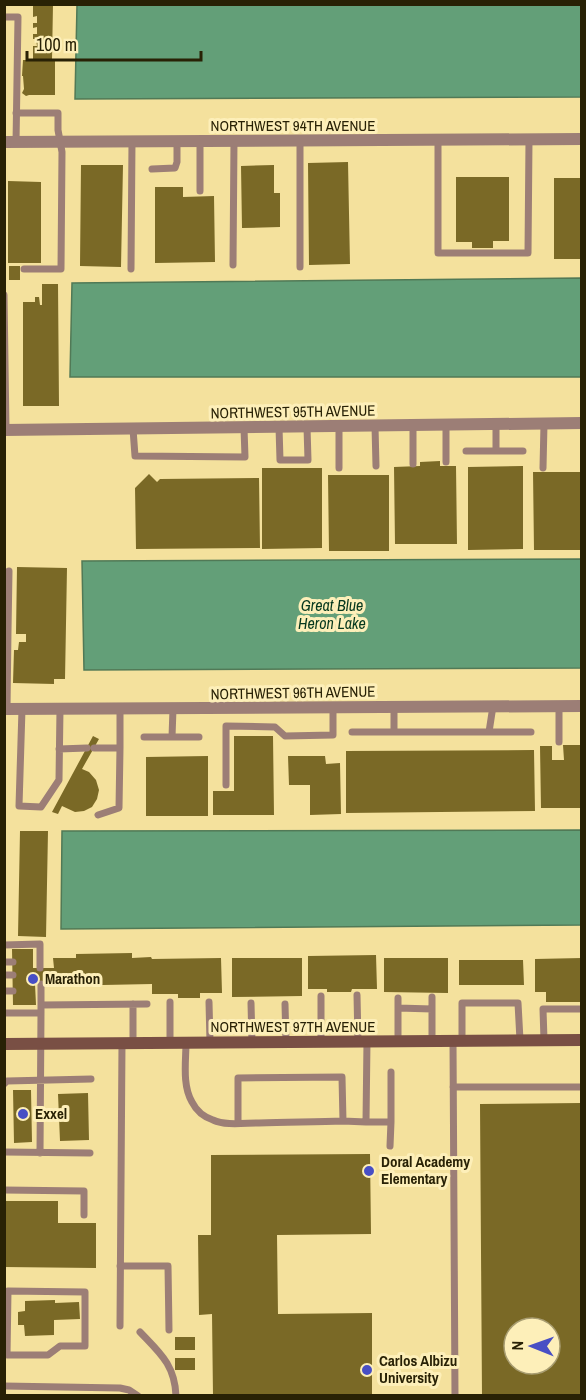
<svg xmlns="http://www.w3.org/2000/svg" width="586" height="1400" font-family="'Archivo Narrow',sans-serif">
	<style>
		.water { fill: #639f78; stroke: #517956; stroke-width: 1.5 }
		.building { fill: #7a6926; fill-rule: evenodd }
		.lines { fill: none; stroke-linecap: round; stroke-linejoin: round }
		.lane { stroke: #9c7e76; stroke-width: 7 }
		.street { stroke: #9c7e76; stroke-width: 12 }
		.secondary { stroke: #794f44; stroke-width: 12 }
		.poi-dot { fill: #484fc4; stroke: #fdefb9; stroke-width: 2 }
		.labels { text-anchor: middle; stroke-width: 6; stroke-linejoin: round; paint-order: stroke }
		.street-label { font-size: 15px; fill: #282105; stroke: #fdefb9 }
		.poi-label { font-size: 15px; font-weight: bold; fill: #282105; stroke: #fdefb9; text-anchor: start }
		.water-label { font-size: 16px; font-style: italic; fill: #06381e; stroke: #fdefb9 }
	</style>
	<rect width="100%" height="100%" fill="#f4e19d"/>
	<path class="water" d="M77 5H581V97L75 99Z
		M581 278V377H70L72 283Z
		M581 559V668L84 670 82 561Z
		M581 830V925L61 929 62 831Z"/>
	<path class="building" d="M33 4H53L52 60H55V95H29L26 96 22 93 24 89 23 76H22L23 60H33V46H37L36 39H33V34H37V27L33 28V23H37V16L33 17Z
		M348 162 350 264 309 265 308 163Z
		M81 165H123L121 267 80 266Z
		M274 165V193H280V227L242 228 241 166Z
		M456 177H509V241H493V248H472V242H456Z
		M554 178H582V259H554Z
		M8 181 41 182V263H8Z
		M155 187H183V197L214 196 215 262 155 263Z
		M9 266H20V280H9Z
		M42 284H58L59 406H23V302H35V297H39L40 305H42Z
		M440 461V466H456L457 544H395L394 467 420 466V462Z
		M523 466V549L468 550V467Z
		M262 468H322V548L262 549Z
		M533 472H582V550H534Z
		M149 474 157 482 160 479 259 478 260 548 136 549 135 488Z
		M328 475H389V551H329Z
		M17 567 67 568 65 679H54V684L13 683 14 650H18L19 642H26V634H16Z
		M93 736 99 739 82 769 89 772 96 780 99 790 97 799 92 807 84 811 75 812 62 806 58 814 52 812Z
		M234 736H273L274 815H213V791H234Z
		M563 745H582V808H541L540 746H552V760H564Z
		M534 750 535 811 346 813V751Z
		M208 756V816H146V757Z
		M288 756H325L326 764 340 763 341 814 310 815V785H289Z
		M20 831H48L46 937 18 936Z
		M12 949H33V968H54L53 958H76V954L132 953V958L151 957 152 959 221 958 222 993H200V998H178V994H152V984L54 986V984H35L36 1005H13Z
		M376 955 377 989H352L351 992H327V989H308V956Z
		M232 958H302V996L232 997Z
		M384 958H448V993L384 992Z
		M582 958V1002H546V992H535V959Z
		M459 960H523L524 985H459Z
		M13 1090H31L32 1142 14 1143Z
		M88 1093 89 1140 60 1141 58 1094Z
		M582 1103V1396H482L480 1104ZM514 1328H550V1364H514Z
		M370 1154 371 1234 277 1235 278 1314 372 1313V1396H213L212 1314 199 1315 198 1235H211V1155Z
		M4 1201H58V1223H96V1268L4 1267Z
		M55 1300V1303L79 1302 80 1319 54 1320V1335L25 1336 24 1325H18V1312L25 1311V1301Z
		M175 1337H195V1350H175Z
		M175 1358H195V1370H175Z"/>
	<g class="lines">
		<path class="lane" d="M4 17H18L16 143
			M16 113H58V130L62 152 61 269H24
			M438 140V253H528L529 140
			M152 169 175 168 177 162V141
			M200 191V141
			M233 265 234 141
			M300 267V140
			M131 269 132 141
			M4 295 6 430
			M446 425V462
			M375 426 376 466
			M413 426V464
			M279 427 280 460H308L307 427
			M339 427V468
			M133 429 135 456 245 457 244 428
			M466 451H496V425
			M496 451H523
			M543 468 544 424
			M4 631H8L9 571
			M559 705V742
			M7 709 8 631
			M22 709 19 806 41 807 59 780 60 709
			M352 732H394V707
			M394 732H531
			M489 732 493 706
			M144 737H172L173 709
			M172 737H199
			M94 748H120V708
			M59 749 87 748
			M226 785V726L275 727 285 736 333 735V708
			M98 815 119 808 120 748
			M4 945 40 944V968
			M4 962H13
			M4 975H13
			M41 984V1005
			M4 991H13
			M357 995 358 1041
			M321 996V1042
			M432 997V1041
			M170 1002V1043
			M209 1002 210 1042
			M251 1003 252 1042
			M133 1004V1043
			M285 1004 286 1042
			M398 1008 432 1009
			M4 1013H41L40 1153
			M41 1013V1005L147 1004
			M544 1040 543 1009H582
			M367 1041 366 1122H391V1072
			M398 1041V998
			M453 1041 455 1396
			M462 1041V1003H518L520 1040
			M186 1042C186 1061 182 1085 192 1102 196 1110 204 1117 213 1120 226 1126 244 1123 259 1123 287 1122 315 1122 343 1121L342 1077 238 1078V1123
			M4 1084 7 1081 91 1079
			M453 1087H582
			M343 1121 366 1122
			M390 1146 391 1122
			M4 1152 90 1153
			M4 1190 84 1191V1215
			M120 1266H168L169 1330
			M8 1291 85 1292V1346H60L48 1355H7Z
			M120 1326 122 1043
			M140 1332C160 1353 175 1365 176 1396
			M4 1386 120 1388 129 1390 138 1396"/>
		<path class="street" d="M4 142 582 139
			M4 430 582 423
			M4 709 582 706"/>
		<path class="secondary" d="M4 1044 582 1040"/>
	</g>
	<g class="poi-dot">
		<circle cx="33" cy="979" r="6"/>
		<circle cx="23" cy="1114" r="6"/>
		<circle cx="369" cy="1171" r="6"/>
		<circle cx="367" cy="1370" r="6"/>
	</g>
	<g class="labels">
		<g class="street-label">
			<text x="293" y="131">NORTHWEST 94TH AVENUE</text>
			<text transform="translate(293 412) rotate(-1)" y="5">NORTHWEST 95TH AVENUE</text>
			<text transform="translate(293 693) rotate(-1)" y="5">NORTHWEST 96TH AVENUE</text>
			<text x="293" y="1032">NORTHWEST 97TH AVENUE</text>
		</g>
		<g class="poi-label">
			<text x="45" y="984">Marathon</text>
			<text x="35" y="1119">Exxel</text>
			<text x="381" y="1167">Doral Academy<tspan x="381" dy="17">Elementary</tspan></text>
			<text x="379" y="1366">Carlos Albizu<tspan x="379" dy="17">University</tspan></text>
		</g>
		<g class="water-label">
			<text x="332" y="611">Great Blue<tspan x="332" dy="18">Heron Lake</tspan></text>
		</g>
	</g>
	<rect width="586" height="1400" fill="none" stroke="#282105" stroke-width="12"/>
	<g transform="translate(532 1346) rotate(271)"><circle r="28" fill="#fdefb9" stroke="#a89d71" stroke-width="1.5"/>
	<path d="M0-4.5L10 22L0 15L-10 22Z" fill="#484fc4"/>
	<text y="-9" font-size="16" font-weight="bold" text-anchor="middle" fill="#282105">N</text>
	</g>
	<path d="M27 51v9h174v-9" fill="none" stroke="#282105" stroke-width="3"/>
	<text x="36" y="51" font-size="18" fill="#282105" stroke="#fdefb9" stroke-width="4.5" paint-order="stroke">100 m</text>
</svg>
